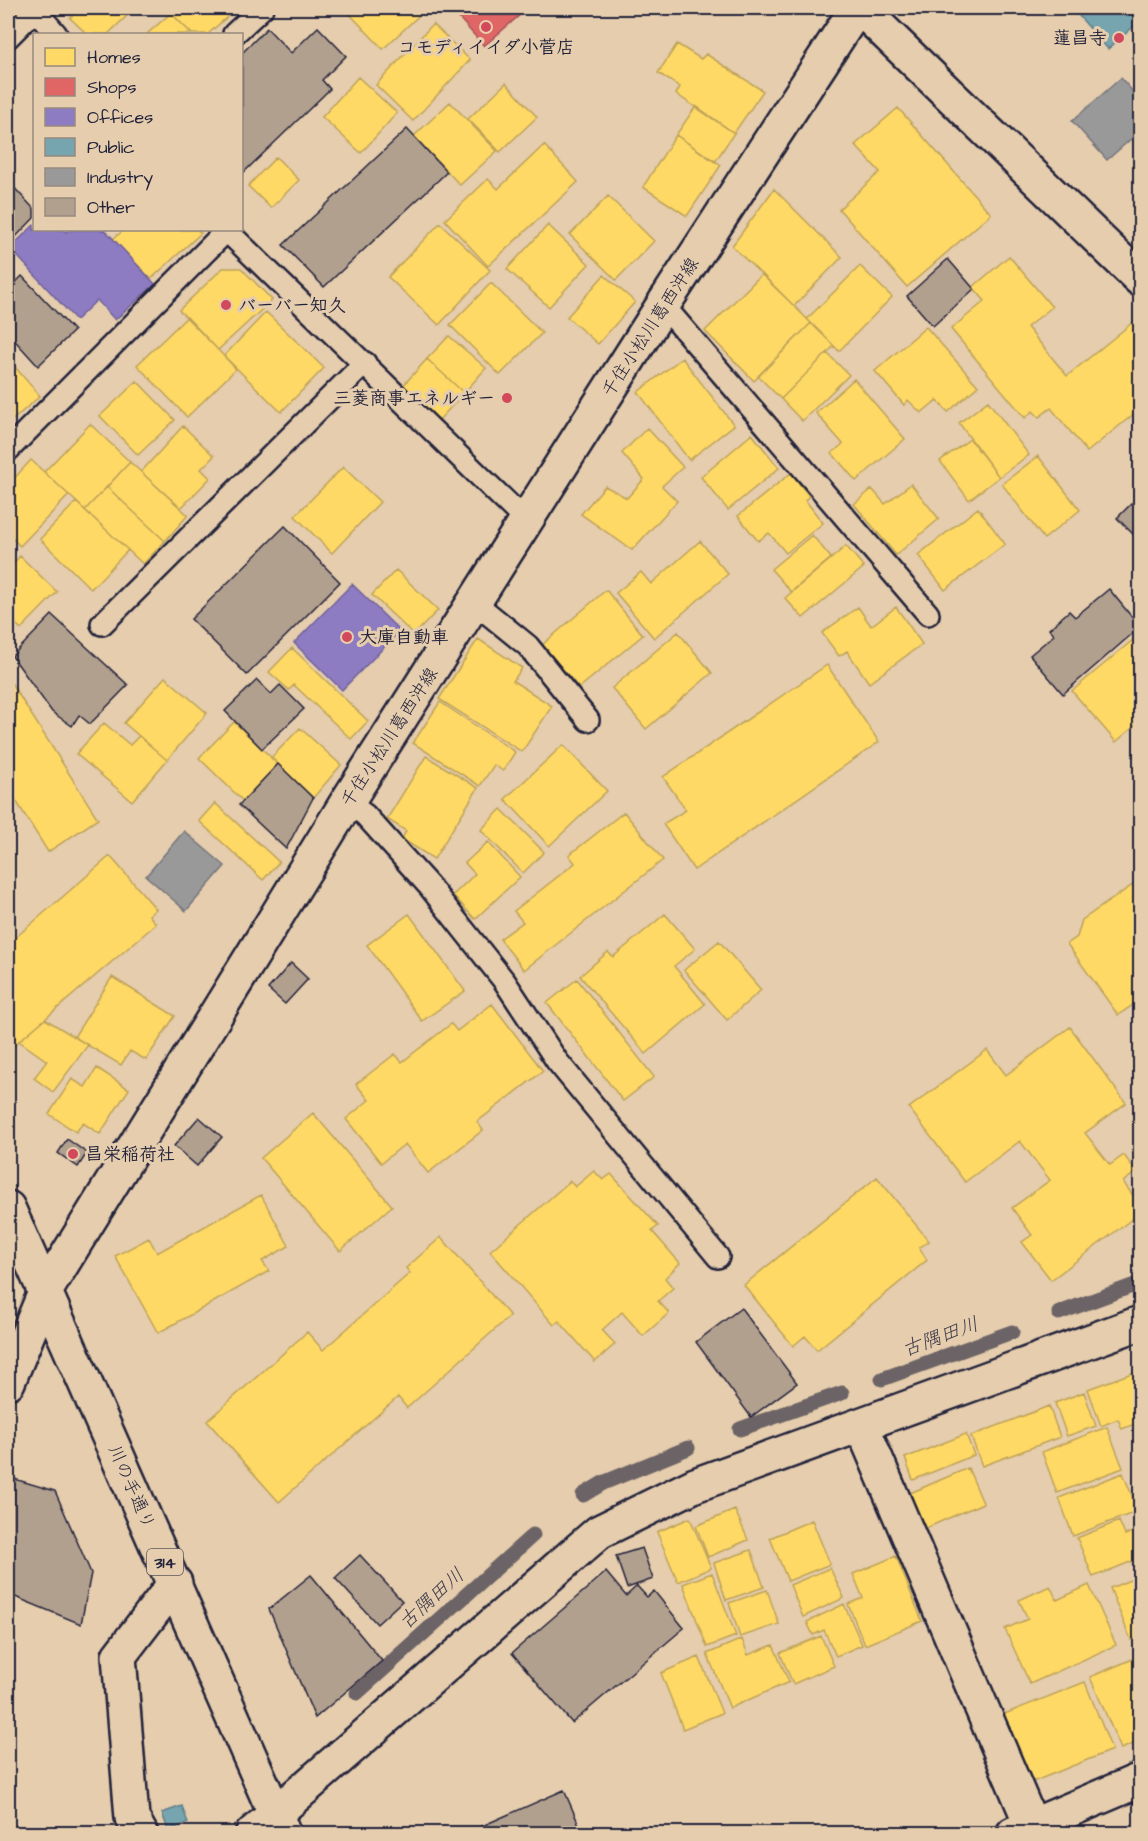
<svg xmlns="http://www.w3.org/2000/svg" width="1148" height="1841" font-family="'Architects Daughter','Klee One',sans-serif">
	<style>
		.homes { fill: #ffd966; stroke: #bda259; stroke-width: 1.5 }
		.shops { fill: #e06666; stroke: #a75259; stroke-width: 1.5 }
		.offices { fill: #8e7cc3; stroke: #6e619a; stroke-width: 1.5 }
		.public { fill: #76a5af; stroke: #5d7e8c; stroke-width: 1.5 }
		.industry { fill: #999; stroke: #75757d; stroke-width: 1.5 }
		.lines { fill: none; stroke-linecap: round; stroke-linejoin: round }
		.stream { stroke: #6c6366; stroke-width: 15 }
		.building { fill: #b2a08f; stroke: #22223b; stroke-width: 1.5 }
		.lane-casing { stroke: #22223b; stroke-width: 26 }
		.street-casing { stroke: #22223b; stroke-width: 38 }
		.secondary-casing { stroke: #22223b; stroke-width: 38 }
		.primary-casing { stroke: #22223b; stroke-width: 38 }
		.lane { stroke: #e5cdad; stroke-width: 21 }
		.street { stroke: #e5cdad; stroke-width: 33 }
		.secondary { stroke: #e5cdad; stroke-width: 33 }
		.primary { stroke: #e5cdad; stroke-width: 33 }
		.poi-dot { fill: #d1495b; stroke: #e5cdad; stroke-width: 2 }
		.labels { text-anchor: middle; stroke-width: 6; stroke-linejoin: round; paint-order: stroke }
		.shield { fill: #e5cdad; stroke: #5c555d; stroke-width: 1.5 }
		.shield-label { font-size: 16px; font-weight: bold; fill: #22223b }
		.poi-label { font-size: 18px; font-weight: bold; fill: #22223b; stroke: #e5cdad; text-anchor: start }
		.street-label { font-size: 18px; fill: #22223b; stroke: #e5cdad }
		.water-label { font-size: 20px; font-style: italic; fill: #413d4d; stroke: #e5cdad }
	</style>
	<rect width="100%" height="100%" fill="#e5cdad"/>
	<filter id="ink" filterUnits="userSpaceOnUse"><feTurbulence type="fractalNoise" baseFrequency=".0167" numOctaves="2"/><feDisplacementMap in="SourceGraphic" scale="12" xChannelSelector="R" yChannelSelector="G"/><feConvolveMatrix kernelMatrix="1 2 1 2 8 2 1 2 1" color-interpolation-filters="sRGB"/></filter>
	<g filter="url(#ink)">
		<path class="homes" d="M80 8H135L108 34H87L70 18Z
			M177 8H237L208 34H192L171 13Z
			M344 8H427L383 49Z
			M171 13 192 34H147Z
			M433 24 470 60 413 121 376 85Z
			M677 44 701 59 706 54 763 91 734 133 676 94 680 87 658 73Z
			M358 77 397 113 361 153 322 117Z
			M506 83 537 117 500 152 468 119Z
			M450 102 497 151 460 185 414 136Z
			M696 106 734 133 715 162 676 135Z
			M898 108 991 214 907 287 839 209 880 172 855 145Z
			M676 135 721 165 687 216 643 187Z
			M544 145 578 182 488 266 445 220 488 179 498 189Z
			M276 157 299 180 271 208 248 186Z
			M774 189 842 257 794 306 732 246Z
			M608 196 654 241 616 280 570 235Z
			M440 223 490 270 439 325 388 277Z
			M548 225 589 264 549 307 507 269Z
			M124 230H197L201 233 151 279 113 239Z
			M1009 256 1052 307 1027 327 1067 376 1138 318 1140 321V409L1087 452 1051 408 1039 417 1033 411 1025 418 951 329 985 301 973 287Z
			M860 266 892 297 839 351 807 319Z
			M223 268H241L272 300 218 350 179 310Z
			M762 274 811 323 754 381 705 331Z
			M604 275 635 302 598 344 567 317Z
			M491 283 542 333 500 375 450 325Z
			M266 312 324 368 281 412 224 356Z
			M187 317 236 369 187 417 137 365Z
			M811 323 834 346 781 399 758 376Z
			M926 327 978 386 948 412 937 400 921 413 908 400 904 405 875 371Z
			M449 336 486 368 464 393 427 359Z
			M827 353 849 375 802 421 781 399Z
			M682 358 734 425 689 460 638 392Z
			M8 359 40 396 8 424Z
			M427 359 464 393 437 422 400 389Z
			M854 379 905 439 856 481 832 453 843 444 816 413Z
			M137 381 175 420 138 455 100 416Z
			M988 401 1029 455 999 477 959 423Z
			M90 424 130 462 85 510 44 472Z
			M183 426 214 456 201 469 210 478 181 508 141 472Z
			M647 428 683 467 662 486 677 501 632 550 581 514 605 486 627 498 644 479 622 453Z
			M752 434 779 468 728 510 701 477Z
			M970 439 999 477 969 500 940 461Z
			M1038 456 1080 510 1044 539 1002 484Z
			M31 460 69 495 20 546 8 534V485Z
			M130 462 188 515 165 541 107 487Z
			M343 467 380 502 332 553 295 516Z
			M791 473 809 496 805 500 823 523 786 553 769 533 758 541 738 516Z
			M911 484 939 519 896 555 854 504 872 489 885 504Z
			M107 487 165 541 143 564 85 510Z
			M76 502 128 550 91 589 40 539Z
			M978 508 1005 544 945 590 918 555Z
			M812 535 831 558 791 592 771 569Z
			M700 541 728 574 654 638 616 593 641 572 651 584Z
			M846 546 864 567 803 618 785 598Z
			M20 556 57 592 21 629 8 616V569Z
			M396 570 438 610 414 635 372 595Z
			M606 590 643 635 579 688 542 645Z
			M858 607 871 626 896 607 922 644 869 683 847 651 839 656 822 633Z
			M678 632 712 673 646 729 612 688Z
			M1140 634V721L1116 742 1072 691Z
			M478 639 522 668 513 681 552 706 522 752 439 699Z
			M292 648 368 721 351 739 294 685 289 690 269 672Z
			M827 665 879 742 694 870 663 824 686 810 663 777Z
			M165 677 207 713 167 760 124 723Z
			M8 678 98 819 48 852 8 788Z
			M440 702 515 752 503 771 494 765 480 786 413 743Z
			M234 722 278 764 243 801 199 758Z
			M104 723 130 745 139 736 167 760 132 801 76 754Z
			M300 728 341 765 313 798 271 758Z
			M563 745 607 791 549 846 505 799Z
			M426 756 478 788 434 859 402 839 406 831 387 819Z
			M215 803 279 862 263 880 199 821Z
			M501 809 544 852 523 873 481 830Z
			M624 812 663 860 524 970 500 939 523 922 514 911 575 863 569 855Z
			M488 842 520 877 475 919 453 895 475 874 465 863Z
			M110 856 156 909 149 915 156 924 11 1048 8 1044V944Z
			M1140 880V1000L1118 1015 1067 944 1077 937 1082 920Z
			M409 914 465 991 422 1021 367 945Z
			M665 914 695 949 674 966 705 1004 646 1054 580 976 608 952 613 957Z
			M719 941 761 990 727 1020 684 970Z
			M112 977 175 1016 146 1060 130 1051 121 1065 74 1037Z
			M577 979 654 1077 623 1101 547 1003Z
			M492 1004 543 1071 477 1122 483 1130 428 1173 405 1144 381 1163 346 1119 369 1100 356 1084 395 1054 402 1062 451 1024 457 1031Z
			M45 1019 88 1045 53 1092 34 1078 47 1061 19 1041Z
			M1070 1027 1126 1103 1085 1133 1110 1165 1124 1155 1136 1172 1123 1182 1140 1205V1213L1051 1280 1022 1242 1032 1235 1012 1208 1050 1180 1020 1141 965 1182 909 1108 987 1050 1006 1075Z
			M97 1068 129 1089 100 1134 83 1123 76 1132 49 1114 72 1079 85 1087Z
			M313 1113 392 1206 340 1251 261 1158Z
			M594 1171 603 1180 611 1174 658 1226 652 1231 680 1263 665 1278 673 1288 658 1301 669 1313 643 1336 622 1312 602 1330 615 1344 595 1362 559 1321 554 1325 490 1251 570 1181 575 1187Z
			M877 1177 929 1241 919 1248 927 1260 817 1350 805 1336 793 1346 744 1285Z
			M261 1195 289 1246 262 1261 269 1271 158 1333 115 1256 149 1238 157 1253Z
			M441 1237 510 1316 407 1408 398 1397 279 1502 207 1421 307 1332 323 1350 410 1273 406 1268Z
			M1140 1370V1422L1122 1429 1118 1419 1101 1426 1088 1389Z
			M1084 1392 1096 1426 1067 1436 1055 1403Z
			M1049 1406 1060 1437 982 1466 971 1436Z
			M1107 1427 1123 1468 1057 1493 1042 1452Z
			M966 1434 974 1455 913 1480 905 1458Z
			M968 1468 983 1503 917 1532 901 1497Z
			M1123 1473 1138 1511 1073 1536 1059 1498Z
			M735 1510 748 1540 708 1557 696 1526Z
			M690 1518 711 1568 678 1582 657 1532Z
			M812 1520 830 1564 788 1581 770 1538Z
			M1119 1521 1125 1535 1140 1529V1558L1093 1577 1077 1538Z
			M751 1550 764 1587 726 1600 714 1563Z
			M896 1556 922 1621 865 1645 848 1604 863 1598 853 1574Z
			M830 1568 844 1598 803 1617 790 1585Z
			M712 1573 736 1636 707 1647 683 1584Z
			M1140 1576V1637L1131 1640 1110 1588Z
			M1089 1585 1116 1645 1030 1684 1005 1629 1028 1619 1019 1600 1050 1586 1057 1600Z
			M767 1590 779 1624 740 1637 729 1603Z
			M844 1604 862 1645 836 1656 824 1630 813 1635 807 1622Z
			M821 1636 834 1666 793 1684 780 1653Z
			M742 1639 748 1655 773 1645 789 1682 730 1708 707 1654Z
			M1140 1656V1741L1121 1749 1090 1677Z
			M699 1657 722 1713 683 1729 661 1673Z
			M1085 1682 1112 1750 1030 1783 1002 1715Z"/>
		<path class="shops" d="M450 8H528L484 46Z"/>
		<path class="offices" d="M34 225V230H63L66 232 69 230H105L155 284 115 320 97 300 76 320 10 248Z
			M352 584 400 631 342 690 294 643Z"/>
		<path class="public" d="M1072 8H1129L1140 21 1108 49Z
			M182 1806 188 1823 168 1830 162 1813Z"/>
		<path class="industry" d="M1121 78 1140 100V131L1107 160 1072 121Z
			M184 831 225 866 186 911 146 876Z"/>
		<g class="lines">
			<path class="stream" d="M1059 1313 1140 1283
				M882 1379 1012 1332
				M740 1429 842 1393
				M583 1495 603 1483 688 1448
				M357 1693 533 1535"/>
		</g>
		<path class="building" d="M318 27 346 56 322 80 330 89 242 174V53L267 28 291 53Z
			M407 129 447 172 324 287 283 245Z
			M8 181 34 209V218L8 245Z
			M948 259 974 289 933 326 907 296Z
			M22 276 74 331 38 366 8 333V290Z
			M1140 495V541L1117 518Z
			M285 526 340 582 247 675 191 619Z
			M1109 589 1140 627 1063 694 1030 655 1054 635 1049 629 1069 611 1075 617Z
			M52 615 128 685 90 724 79 715 72 726 52 712 12 656Z
			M257 680 271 694 280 685 304 709 262 749 225 711Z
			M278 764 313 798 286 849 239 805Z
			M291 963 308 979 285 1004 268 989Z
			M199 1117 222 1137 197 1166 174 1146Z
			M67 1139 87 1153 78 1167 58 1153Z
			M741 1308 797 1383 751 1417 696 1342Z
			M11 1478 55 1491 91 1573 81 1624 8 1594V1487Z
			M642 1548 653 1579 627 1588 616 1556Z
			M360 1555 402 1601 377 1624 335 1578Z
			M606 1572 626 1596 637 1586 647 1597 654 1591 684 1628 572 1723 512 1653Z
			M311 1575 382 1661 315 1718 269 1609Z
			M564 1790 583 1834H464Z"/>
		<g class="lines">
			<g class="lane-casing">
				<path id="lane" d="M33 8 56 34
					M234 34 262 8
					M8 37 37 8
					M226 230 526 521
					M663 305 928 614
					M8 450 227 230
					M475 603 528 646 588 720
					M102 624 365 363
					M347 802 365 815 429 886 505 982 557 1061 718 1257"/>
			</g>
			<g class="street-casing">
				<path id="street" d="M860 8 1140 279
					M862 1426 1032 1826
					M141 1834 132 1818 119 1656 175 1583
					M252 1834 599 1532 695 1485 1140 1323"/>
			</g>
			<g class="secondary-casing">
				<path id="secondary" d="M8 1382 46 1290
					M1013 1834 1140 1780"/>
			</g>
			<g class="primary-casing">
				<path id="primary" d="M8 1208 284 1834
					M46 1290 347 802 663 305 857 8"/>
			</g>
			<use href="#lane" class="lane"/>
			<use href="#street" class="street"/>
			<use href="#secondary" class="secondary"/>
			<use href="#primary" class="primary"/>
		</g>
	</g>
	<g class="poi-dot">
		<circle cx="486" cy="27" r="6"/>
		<circle cx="1119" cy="38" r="6"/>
		<circle cx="226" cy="305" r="6"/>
		<circle cx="507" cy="398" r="6"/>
		<circle cx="347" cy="637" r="6"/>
		<circle cx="73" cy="1154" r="6"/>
	</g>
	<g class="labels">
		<rect class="shield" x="147" y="1549" width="36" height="26" rx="4.5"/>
		<g class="shield-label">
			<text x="165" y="1568">314</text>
		</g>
		<g class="poi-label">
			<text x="1107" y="44" text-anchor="end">蓮昌寺</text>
			<text x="486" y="53" text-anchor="middle">コモディイイダ小菅店</text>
			<text x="238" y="311">バーバー知久</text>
			<text x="495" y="404" text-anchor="end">三菱商事エネルギー</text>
			<text x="359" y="643">大庫自動車</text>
			<text x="85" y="1160">昌栄稲荷社</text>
		</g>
		<g class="street-label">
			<text transform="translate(650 327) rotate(-57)" y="6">千住小松川葛西沖線</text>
			<text transform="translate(389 737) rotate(-57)" y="6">千住小松川葛西沖線</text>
			<text transform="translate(132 1487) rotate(66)" y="6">川の手通り</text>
		</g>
		<g class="water-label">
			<text transform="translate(940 1336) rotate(-20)" y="7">古隅田川</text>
			<text transform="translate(431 1598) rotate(-42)" y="7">古隅田川</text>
		</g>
	</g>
	<rect width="1148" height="1841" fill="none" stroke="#e5cdad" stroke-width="30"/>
	<rect x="15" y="15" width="1118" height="1811" fill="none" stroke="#22223b" stroke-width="2" filter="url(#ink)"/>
	<rect x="33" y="33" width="210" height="198" fill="#e5cdad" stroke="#97897f" stroke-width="1.5"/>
	<rect x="45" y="48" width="30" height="18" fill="#ffd966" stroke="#97897f" stroke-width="1.5"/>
	<text x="87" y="63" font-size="18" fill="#22223b">Homes</text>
	<rect x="45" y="78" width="30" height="18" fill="#e06666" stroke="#97897f" stroke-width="1.5"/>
	<text x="87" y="93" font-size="18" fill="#22223b">Shops</text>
	<rect x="45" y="108" width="30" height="18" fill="#8e7cc3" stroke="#97897f" stroke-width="1.5"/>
	<text x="87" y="123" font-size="18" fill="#22223b">Offices</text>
	<rect x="45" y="138" width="30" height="18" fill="#76a5af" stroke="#97897f" stroke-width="1.5"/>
	<text x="87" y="153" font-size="18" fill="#22223b">Public</text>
	<rect x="45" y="168" width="30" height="18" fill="#999999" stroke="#97897f" stroke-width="1.5"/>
	<text x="87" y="183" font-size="18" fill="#22223b">Industry</text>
	<rect x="45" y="198" width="30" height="18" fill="#b2a08f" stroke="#97897f" stroke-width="1.5"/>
	<text x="87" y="213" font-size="18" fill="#22223b">Other</text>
</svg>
